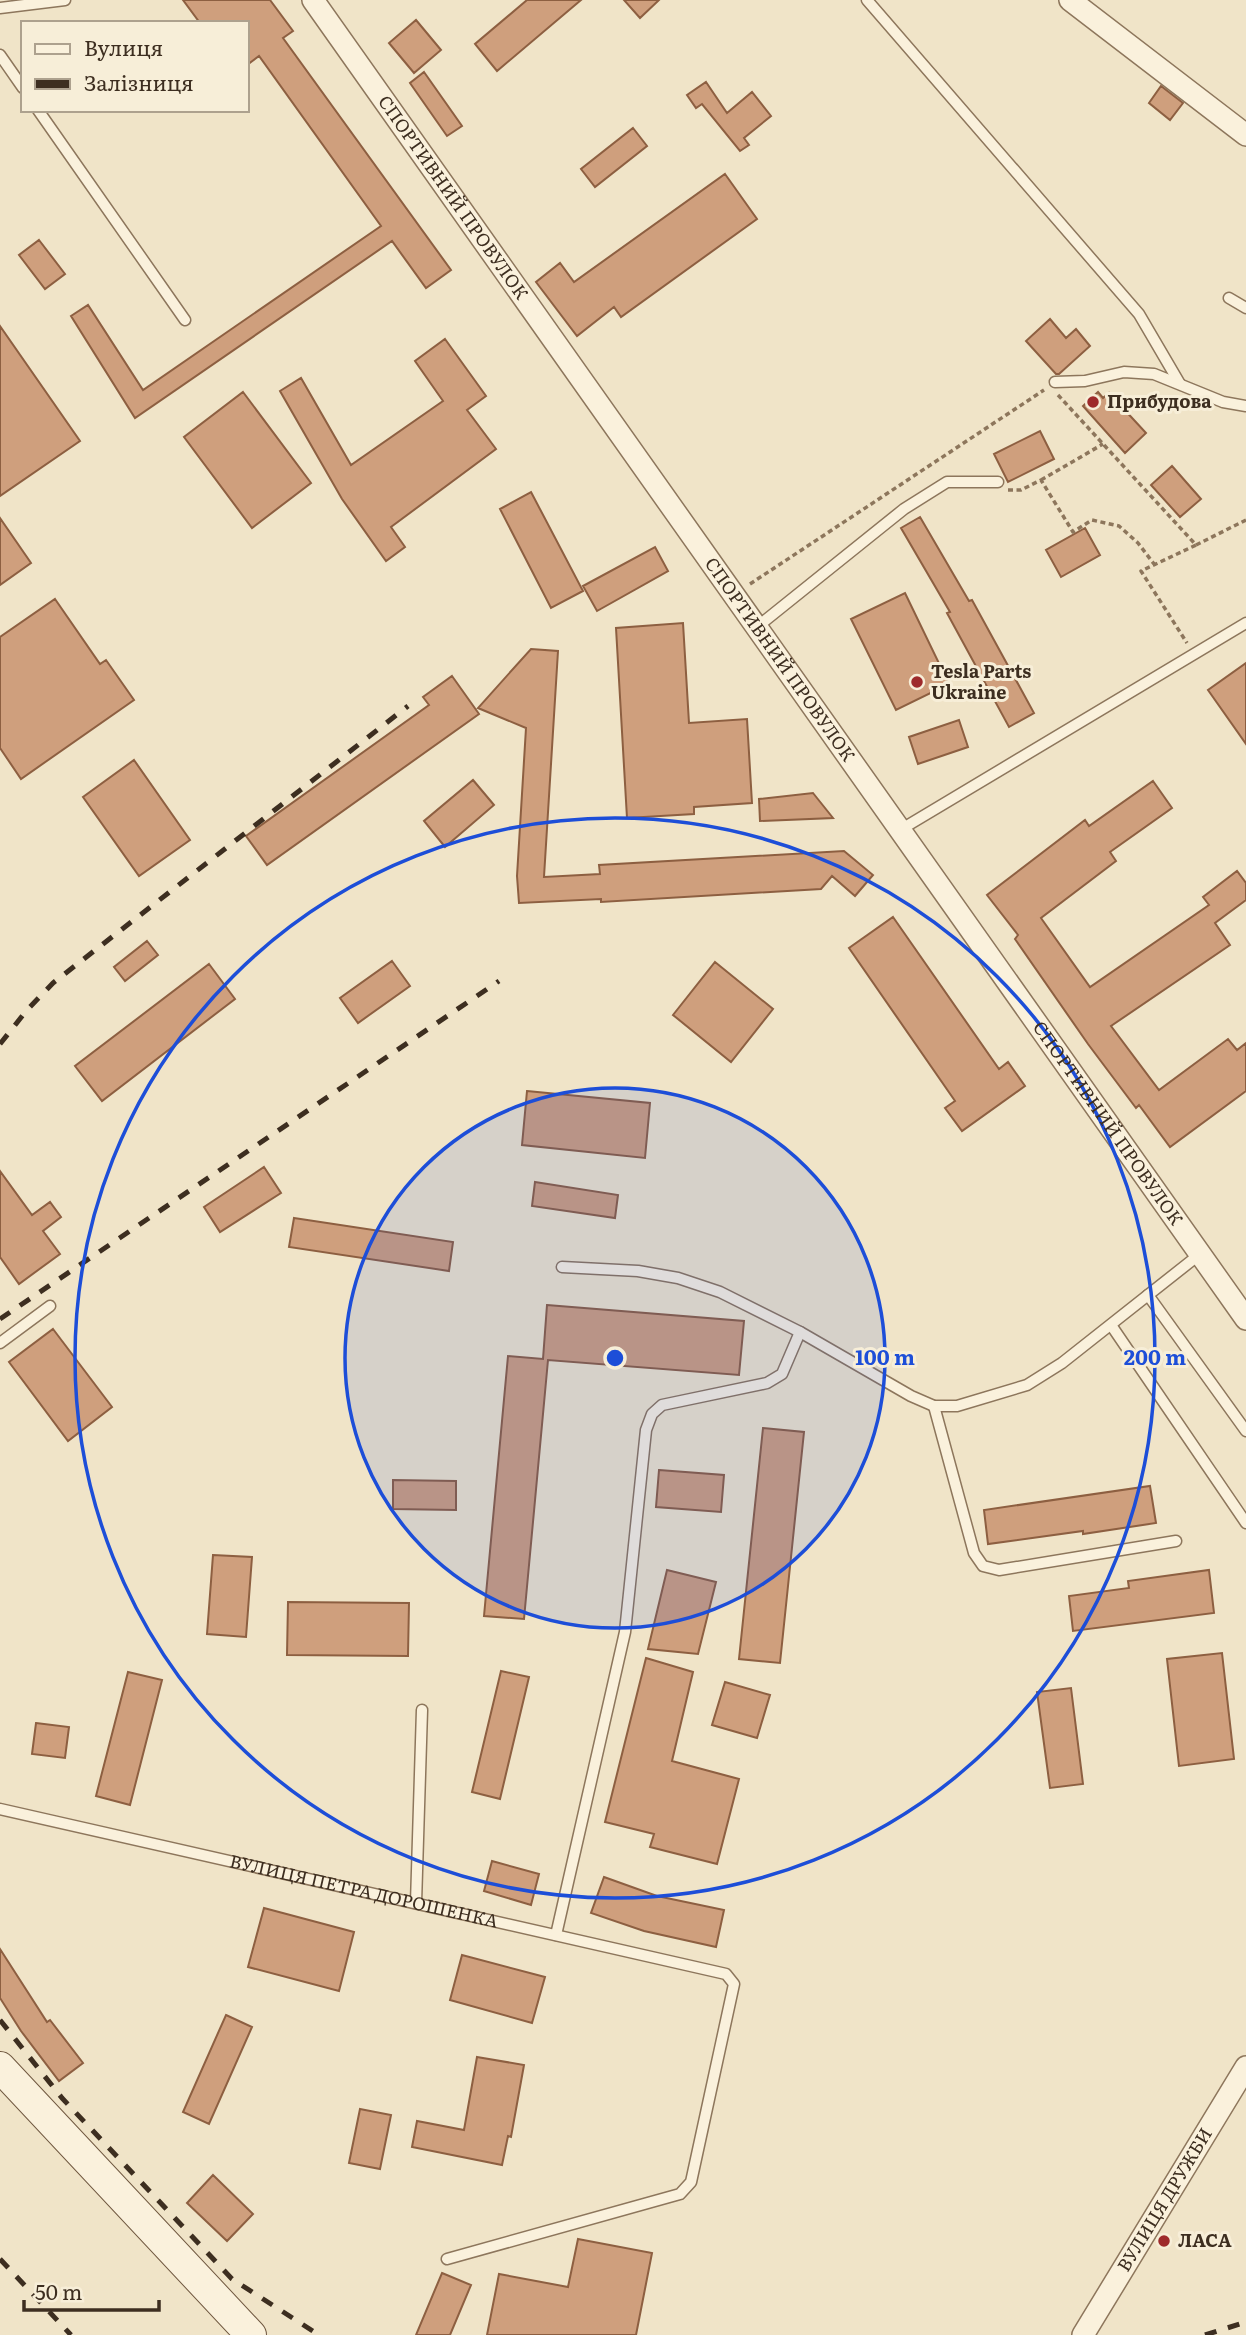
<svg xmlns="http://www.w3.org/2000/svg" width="1246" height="2335" font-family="Literata,serif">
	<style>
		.building { fill: #cf9f7d; stroke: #8d5f41; stroke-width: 2 }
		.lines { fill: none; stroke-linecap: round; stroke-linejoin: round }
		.lane-casing { stroke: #8d765c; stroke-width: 13 }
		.street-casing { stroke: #8d765c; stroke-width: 24 }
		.secondary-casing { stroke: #6f573f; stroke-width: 32 }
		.path { stroke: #8d765c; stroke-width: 3.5; stroke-dasharray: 5 3.5; stroke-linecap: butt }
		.lane { stroke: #faf1dc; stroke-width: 10 }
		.street { stroke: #faf1dc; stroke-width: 21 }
		.secondary { stroke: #faf1dc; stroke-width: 30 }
		.rail { stroke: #3d2e20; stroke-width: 5; stroke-dasharray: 12 12; stroke-linecap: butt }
		.ring { fill: none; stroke: #1d4ed8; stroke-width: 3.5 }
		.poi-dot { fill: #9e2a2b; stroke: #f7eed8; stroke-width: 2.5 }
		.labels { text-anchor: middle; stroke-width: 6; stroke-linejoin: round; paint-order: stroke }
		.street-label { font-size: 18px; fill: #3d2e20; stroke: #f7eed8 }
		.poi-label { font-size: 18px; font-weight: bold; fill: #3d2e20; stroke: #f7eed8; text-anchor: start }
		.centre { fill: #1d4ed8; stroke: #f7eed8; stroke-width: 3.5 }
		.ring-label { font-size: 21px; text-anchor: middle; font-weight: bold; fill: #1d4ed8; stroke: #f7eed8; stroke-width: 6; stroke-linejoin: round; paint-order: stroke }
	</style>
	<rect width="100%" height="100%" fill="#f0e4c8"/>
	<path class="building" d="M183 0H270L293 31 283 38 451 270 426 288 392 241 135 418 71 316 88 305 143 390 381 226 259 56 247 65V23H200Z
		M527 0H581L497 71 475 44Z
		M624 0H659L640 18Z
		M416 20 441 50 414 73 389 43Z
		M424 72 462 126 447 136 410 83Z
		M706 82 727 113 752 92 771 116 744 138 749 145 740 151 702 104 696 108 687 95Z
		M1161 86 1183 103 1170 120 1149 103Z
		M633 128 647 146 595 187 581 169Z
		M725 174 757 219 621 317 614 307 577 336 536 282 560 263 574 282Z
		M39 240 65 274 45 289 19 255Z
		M1050 319 1066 338 1076 329 1090 346 1059 374H1056L1026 341Z
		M0 326 80 441 0 496Z
		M445 339 486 396 467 410 496 449 391 527 405 547 386 561 342 499 280 391 301 378 351 465 443 401 415 361Z
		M243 392 311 483 252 528 184 437Z
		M1098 392 1103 398 1109 393 1146 433 1125 453 1083 406Z
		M1040 431 1054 459 1008 482 994 454Z
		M1172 466 1201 499 1180 517 1151 485Z
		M531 492 583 591 551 608 500 509Z
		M920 517 969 601 972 600 1034 713 1009 727 947 613 950 612 901 528Z
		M0 518 31 563 0 585Z
		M1085 528 1100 555 1061 577 1046 550Z
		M655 547 668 571 597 611 583 586Z
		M905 593 949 684 896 710 851 619Z
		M55 599 100 664 106 660 134 700 21 779 0 748V637Z
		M683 623 689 723 747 719 752 803 694 807V814L627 818 616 628Z
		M531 649 558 651 544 877 600 874 599 865 844 851 873 875 855 896 832 876 821 889 601 902V899L519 903 517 876 526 728 478 708Z
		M1246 663V744L1208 690Z
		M452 676 479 714 267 865 246 836 429 705 423 697Z
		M959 720 968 747 918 764 909 737Z
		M134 760 190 840 139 876 83 797Z
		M473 780 494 805 445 847 424 821Z
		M1153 781 1172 808 1110 852 1116 861 1041 918 1090 987 1209 905 1203 897 1237 871 1246 883V900L1215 923 1230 945 1111 1026 1159 1090 1228 1039 1237 1050 1246 1043V1091L1170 1147 1139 1105 1136 1108 1088 1044 1015 939 1018 935 987 895 1085 820 1089 826Z
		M813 793 833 818 760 821 759 799Z
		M893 917 999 1069 1008 1062 1025 1086 962 1131 945 1108 955 1101 849 948Z
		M147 941 158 955 125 981 114 967Z
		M392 961 410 986 358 1023 340 998Z
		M715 962 773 1009 731 1062 673 1015Z
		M209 964 235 999 102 1101 75 1066Z
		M527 1091 650 1103 645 1158 522 1145Z
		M264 1167 281 1193 220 1232 204 1207Z
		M0 1171 32 1215 50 1202 61 1217 43 1231 60 1254 19 1284 0 1257Z
		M535 1182 618 1195 615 1218 532 1206Z
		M294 1218 453 1242 449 1271 289 1247Z
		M547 1305 744 1321 739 1375 548 1360 524 1619 484 1616 508 1356 543 1359Z
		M53 1329 112 1407 68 1441 9 1362Z
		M763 1428 804 1432 780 1663 739 1659Z
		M659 1470 724 1475 721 1512 656 1507Z
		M393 1480 456 1481V1510L393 1509Z
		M1150 1486 1156 1523 1083 1534V1531L988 1544 984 1510Z
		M213 1555 252 1557 246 1637 207 1634Z
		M667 1570 716 1582 698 1654 648 1649Z
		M1209 1570 1214 1613 1073 1631 1069 1596 1129 1588 1128 1581Z
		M288 1602 409 1603 408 1656 287 1655Z
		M1222 1653 1234 1759 1179 1766 1167 1659Z
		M646 1658 693 1672 672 1761 739 1779 717 1864 650 1847 654 1834 605 1822Z
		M501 1671 529 1677 500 1799 472 1792Z
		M128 1672 162 1680 130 1805 96 1796Z
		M725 1682 770 1695 757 1738 712 1725Z
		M1071 1688 1083 1784 1050 1788 1037 1692Z
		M36 1723 69 1727 65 1758 32 1754Z
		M492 1861 539 1874 531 1905 484 1891Z
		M604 1877 657 1896 724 1910 716 1947 644 1931 591 1913Z
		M264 1908 354 1932 339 1991 248 1967Z
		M0 1949 47 2022 50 2020 83 2063 59 2081 21 2031 0 1998Z
		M462 1955 545 1977 532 2023 450 2000Z
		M226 2015 252 2027 209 2124 183 2112Z
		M477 2057 524 2065 511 2137 508 2136 502 2165 412 2147 417 2121 464 2130Z
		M360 2109 391 2115 380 2169 349 2163Z
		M213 2175 253 2214 227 2241 187 2203Z
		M578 2239 652 2253 636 2335H487L499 2274 568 2287Z
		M442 2273 471 2285 450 2335H416Z"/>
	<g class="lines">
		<g class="lane-casing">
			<g id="lane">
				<path d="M867 0 1139 314 1180 384"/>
				<path d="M0 8 65 0"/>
				<path d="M0 55 23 88"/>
				<path d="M38 110 185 320"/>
				<path d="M1229 298 1246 308"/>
				<path d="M1055 382 1085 381 1124 372 1154 374 1223 402 1246 406"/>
				<path d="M757 627 904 509 939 487 947 482H998"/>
				<path d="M900 830 1246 623"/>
				<path d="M562 1267 638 1271 678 1278 720 1292 800 1332 911 1396 934 1406H957L1027 1385 1062 1363 1200 1254"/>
				<path d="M1148 1295 1246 1431"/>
				<path d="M1111 1325 1246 1523"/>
				<path d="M0 1343 50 1306"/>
				<path d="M934 1406 974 1553 983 1566 999 1570 1176 1541"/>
				<path id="s1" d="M0 1809 726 1974 734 1984 691 2182 680 2194 447 2259"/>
				<path d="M416 1903 422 1710"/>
				<path d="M556 1935 625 1632 646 1430 652 1414 662 1405 767 1383 782 1374 800 1332"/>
			</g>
		</g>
		<g class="street-casing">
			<g id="street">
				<path id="s2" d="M313 0 1246 1319"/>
				<path d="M1070 0 1246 135"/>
				<path id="s3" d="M1083 2335 1246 2067"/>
			</g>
		</g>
		<g class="secondary-casing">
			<path id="secondary" d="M0 2067 251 2335"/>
		</g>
		<path class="path" d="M1058 395 1196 545 1141 571 1187 643
			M1041 480 1103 444
			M1008 490H1021L1041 480 1073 532 1092 520 1119 526 1138 543 1154 564
			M1196 545 1246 520
			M750 584 1044 390"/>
		<use href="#lane" class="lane"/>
		<use href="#street" class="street"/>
		<use href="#secondary" class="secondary"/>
		<path class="rail" d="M0 1044 27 1010 53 983 408 706
			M0 1319 499 981
			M0 2020 62 2098 232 2279 319 2335
			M0 2259 71 2335
			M1205 2335 1246 2322"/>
	</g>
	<circle cx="615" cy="1358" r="270" fill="#1d4ed8" fill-opacity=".12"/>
	<g class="ring">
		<circle cx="615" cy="1358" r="270"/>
		<circle cx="615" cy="1358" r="540"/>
	</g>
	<g class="poi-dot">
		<circle cx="1093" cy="402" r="7"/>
		<circle cx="917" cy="682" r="7"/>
		<circle cx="1164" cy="2241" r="7"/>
	</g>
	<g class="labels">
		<g class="street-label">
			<text dy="6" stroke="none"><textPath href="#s2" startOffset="242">СПОРТИВНИЙ ПРОВУЛОК</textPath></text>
			<text dy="6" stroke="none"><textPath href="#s2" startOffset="808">СПОРТИВНИЙ ПРОВУЛОК</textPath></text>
			<text dy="6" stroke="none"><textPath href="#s2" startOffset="1376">СПОРТИВНИЙ ПРОВУЛОК</textPath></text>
			<text dy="6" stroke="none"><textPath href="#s1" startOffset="373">ВУЛИЦЯ ПЕТРА ДОРОШЕНКА</textPath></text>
			<text dy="6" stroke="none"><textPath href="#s3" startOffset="158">ВУЛИЦЯ ДРУЖБИ</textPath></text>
		</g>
		<g class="poi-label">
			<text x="1107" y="408">Прибудова</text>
			<text x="931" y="678">Tesla Parts<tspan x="931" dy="21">Ukraine</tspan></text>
			<text x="1178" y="2247">ЛАСА</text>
		</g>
	</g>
	<circle cx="615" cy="1358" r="10" class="centre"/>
	<g class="ring-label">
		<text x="885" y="1365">100 m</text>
		<text x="1155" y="1365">200 m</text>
	</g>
	<rect x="21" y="21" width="228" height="91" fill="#f7eed8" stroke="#ada18e" stroke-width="2"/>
	<rect x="35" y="44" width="35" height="10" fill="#faf1dc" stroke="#ada18e" stroke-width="2"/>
	<text x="84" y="56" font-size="21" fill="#3d2e20">Вулиця</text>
	<rect x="35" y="79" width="35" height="10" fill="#3d2e20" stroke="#ada18e" stroke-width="2"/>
	<text x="84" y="91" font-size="21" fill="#3d2e20">Залізниця</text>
	<path d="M24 2300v10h135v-10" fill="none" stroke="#3d2e20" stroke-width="3.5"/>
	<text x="35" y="2300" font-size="21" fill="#3d2e20" stroke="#f7eed8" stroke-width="5" paint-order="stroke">50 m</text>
</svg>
